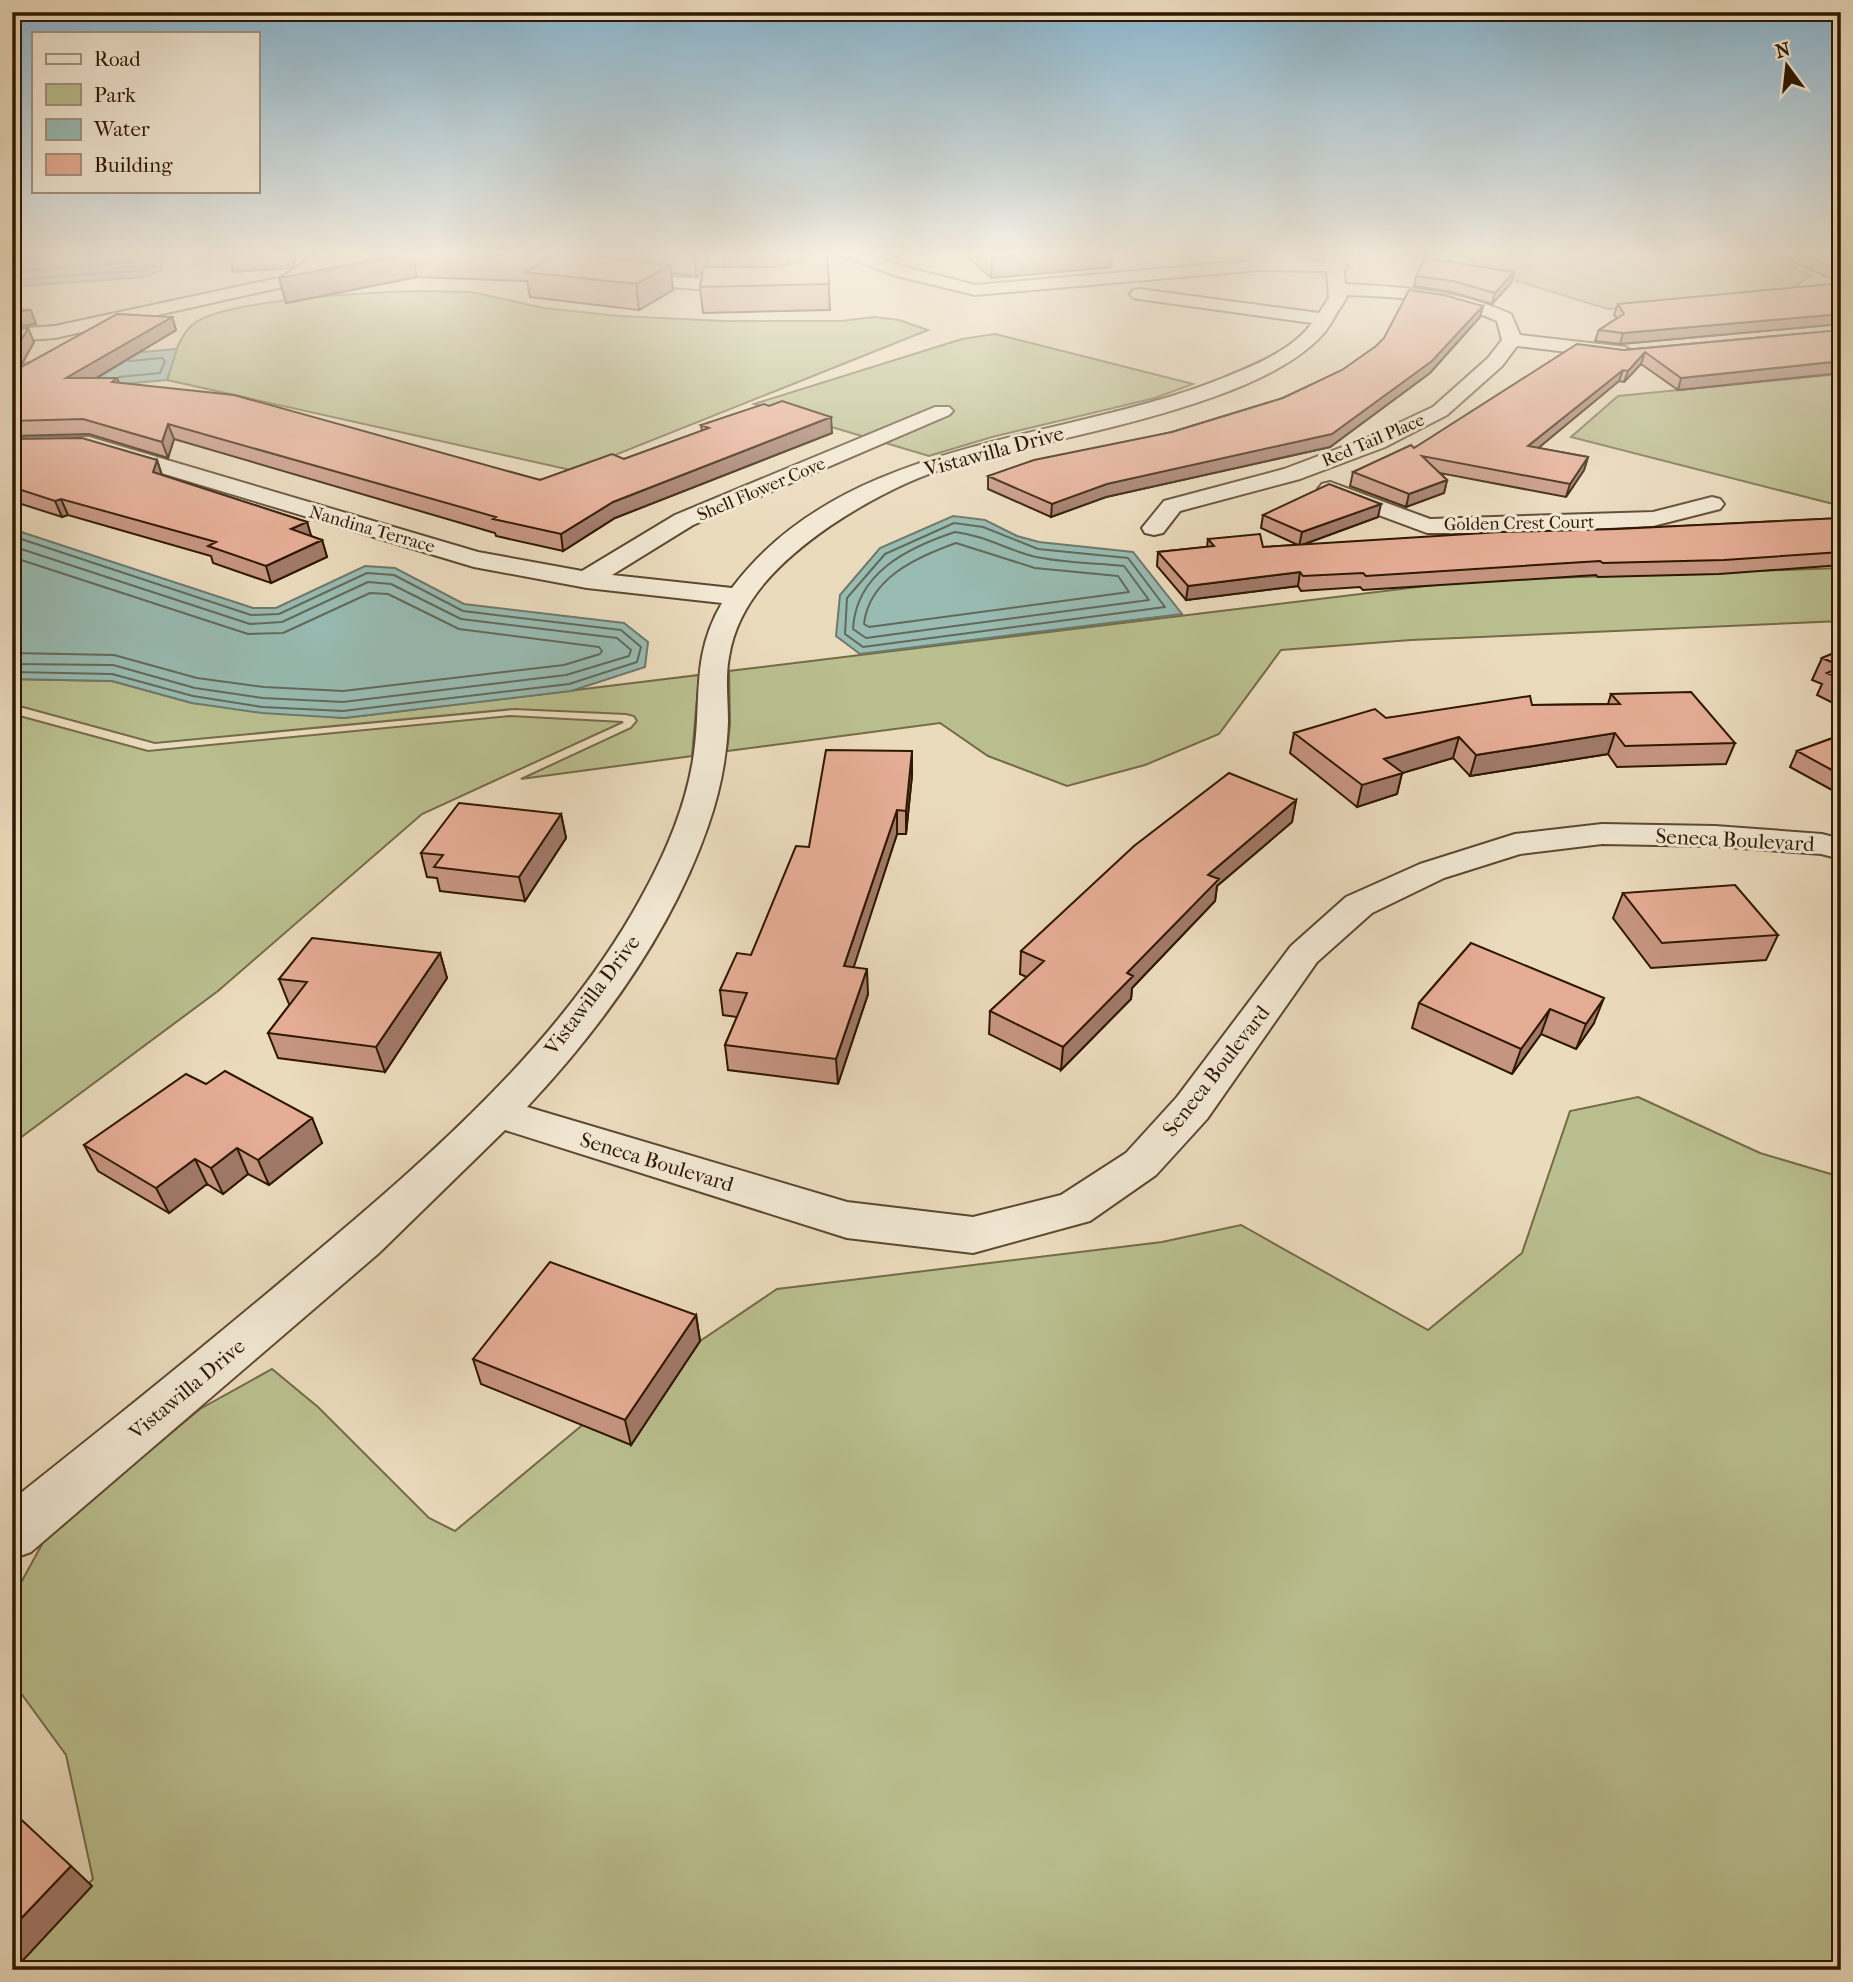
<svg xmlns="http://www.w3.org/2000/svg" width="1853" height="1982" font-family="'IM FELL French Canon',serif">
	<style>
		.green { fill: #babf8f; stroke: #746b48; stroke-width: 2 }
		.water { fill: #98bbb2; stroke: #6e796b; stroke-width: 2 }
		.lines { fill: none; stroke-linecap: round; stroke-linejoin: round }
		.shore { stroke: #636959; stroke-width: 2 }
		.minor-casing { stroke: #5d482f; stroke-width: 4 }
		.minor { fill: #f2e8d4; fill-rule: evenodd }
		.wall { fill: #c69581; stroke: #2e1700; stroke-width: 2 }
		.shaded-wall { fill: #a17969; stroke: #2e1700; stroke-width: 2 }
		.building { fill: #e6ad96; stroke: #2e1700; stroke-width: 2 }
		.labels { text-anchor: middle; stroke-width: 6; stroke-linejoin: round; paint-order: stroke }
		.far-street-label { font-size: 18px; fill: #2e1700; stroke: #f2e8d4 }
		.street-label { font-size: 21px; fill: #2e1700; stroke: #f2e8d4 }
	</style>
	<rect width="100%" height="100%" fill="#ebdbbd"/>
	<filter id="stains"><feTurbulence type="fractalNoise" baseFrequency=".00286" numOctaves="4"/><feColorMatrix values="0 0 0 0 .2 0 0 0 0 .09 0 0 0 0 .02 0 0 0 .5 -.17"/></filter>
	<radialGradient id="worn" r=".72"><stop offset=".6" stop-color="#630" stop-opacity="0"/><stop offset="1" stop-color="#630" stop-opacity=".3"/></radialGradient>
	<path class="green" d="M1452 252H1762L1811 276 1788 290 1608 309 1510 279Z
		M420 291 471 292 544 308 619 316 724 321H841L874 317 899 320 928 330 575 471 167 380C172 362 177 340 191 326 218 299 377 292 420 291Z
		M995 334 1193 384 1155 398 992 437 929 456 754 404 962 339Z
		M1841 374V506L1571 437 1618 396Z
		M1841 568V621L1411 640 1281 650 1219 734 1145 765 1067 786 988 756 940 723 727 751 730 725 729 671 1467 581Z
		M699 675 692 756 521 779 631 728 637 721 634 716 626 714 514 709 155 743 12 704V679L112 681 192 703 344 718Z
		M12 714 148 751 510 716 623 722 422 814 218 991 12 1144Z
		M1638 1097 1760 1153 1841 1177V1970H12V1966L93 1879 66 1755 12 1681V1599L46 1537 200 1409 272 1369 318 1407 429 1518 455 1531 610 1402 777 1289 1162 1242 1241 1225 1428 1330 1522 1253 1570 1111Z"/>
	<path class="water" d="M12 252H163L161 270 144 277 12 287Z
		M177 349 167 380 12 394V364Z
		M953 516 985 520 1017 536 1039 542 1133 552 1182 614 860 654 836 636 840 595 880 548Z
		M12 529 253 608H276L365 566 395 568 464 604 624 623 648 642 645 667 571 691 344 718 262 713 192 703 112 681 12 679Z"/>
	<g class="lines">
		<path class="shore" d="M12 261 130 252
			M12 272 141 261 147 258 148 252
			M12 280 143 270 155 265 157 252
			M119 377 160 373 165 361 162 358 129 361
			M954 523 983 527 1038 549 1128 558 1165 607 863 647 845 634 847 598 885 554Z
			M955 532C986 536 1003 548 1032 556 1061 563 1094 563 1124 566L1149 600 866 638 853 629C856 573 907 548 955 532Z
			M12 536 251 615 279 614 367 573 394 575 463 611 621 630 641 647 637 662 569 684 343 711 262 707 193 696 112 674 12 672
			M956 543 1035 568 1118 576 1129 592 869 627 864 624C869 578 917 557 956 543Z
			M12 546 250 624 282 622 368 582 391 584 461 619 617 638 631 650 629 656 566 675 343 702 263 698 195 688 113 665 12 664
			M12 557 248 634 283 633 370 593 388 594 459 629 599 647 602 651 600 654 564 665 343 691 264 687 197 678 114 655 12 653"/>
		<g class="minor-casing">
			<path id="minor" d="M327 252H343C338 273 320 277 301 283L55 338 12 341V329L55 326 292 275 320 264Z
				M576 252H596L582 262 586 266C639 274 692 281 745 279 761 279 779 279 794 274L779 252H795L813 276C790 303 647 285 611 280 601 278 583 279 574 273 570 270 567 265 564 261Z
				M838 252H861L909 268 975 285 1260 260 1326 261 1325 252H1341L1342 262 1348 266 1344 270 1345 284C1403 287 1458 290 1511 314L1520 335 1625 347 1635 353 1625 359 1517 346 1502 366 1447 415 1385 447 1300 479 1180 511 1163 533 1154 535 1145 533 1142 528 1164 501 1284 469 1369 437 1433 407 1488 358 1502 340 1497 321C1449 299 1399 297 1347 295 1345 303 1339 308 1335 316 1294 403 1046 438 955 465 911 478 869 500 830 526 784 558 738 599 729 657 725 678 728 700 728 721 727 757 720 792 708 826 672 930 602 1027 527 1107L847 1202 973 1217 1061 1195 1126 1153 1177 1097 1291 946 1346 897 1420 864 1515 834 1602 824 1715 826 1822 834 1841 839V859L1821 854 1715 846 1602 844 1520 854 1444 878 1372 913 1317 962 1207 1119 1156 1175 1090 1221 973 1253 847 1238 505 1130 379 1253 31 1552 12 1559V1500C112 1421 211 1341 308 1259 432 1155 562 1042 641 898 666 853 687 804 694 753 702 697 691 656 722 603L587 588 474 567 88 451 12 452V438L89 437 478 552 582 571 675 515 935 407H949L953 411 949 415 693 525 612 575 732 588C845 437 1062 443 1223 378 1253 366 1293 350 1312 323L1139 299 1133 298 1130 294 1133 290 1139 289 1319 313 1329 298 1327 271 1260 270 975 295 897 276 840 255Z
				M1330 482 1430 519 1653 512 1712 497 1720 499 1724 504 1720 509 1653 526 1496 533H1427L1322 494 1318 489 1322 484Z"/>
		</g>
		<use href="#minor" class="minor"/>
	</g>
	<path class="wall" d="M318 252H573H572L573 253 586 255V252H789V264L798 262 803 259 797 252H827L830 310 703 313 700 287 703 272 696 276 671 273 673 290 639 310 530 297 527 281 417 277 286 303 279 278Z
		M963 252H1112L1111 267 991 278Z
		M1770 252H1841V283Z
		M1416 276 1511 283 1492 304 1451 292 1414 286Z
		M1618 304 1841 324 1620 344 1595 341 1599 330 1617 318 1614 315Z
		M1483 306 1480 317 1430 373 1330 447 1106 497 1051 517 988 489V476L1172 432 1283 398Z
		M172 317 176 330 97 378H117L119 383 540 480 624 459 702 431 701 425 832 433 615 518 563 551 496 536 495 533 174 439 168 458 89 434 12 436V329L34 342 20 368Z
		M1841 330V373L1678 390 1641 364 1624 382 1619 381 1538 448 1588 457 1584 470 1566 497 1440 473 1447 480 1444 493 1406 507 1350 486 1353 472 1414 448 1624 350Z
		M12 439 157 460 162 475 307 522 311 536 322 540 327 557 271 583 213 563 211 556 68 515 62 517 12 501Z
		M1263 515 1378 517 1302 545 1841 518V565L1719 574 1598 577 1596 575 1363 590 1360 587 1301 591 1298 586 1186 600 1157 566 1158 552 1207 547 1208 539 1263 547 1298 545 1261 528Z
		M1841 650V707L1817 695 1822 684 1812 680 1822 658Z
		M1611 694 1735 743 1726 764 1617 767 1608 754 1470 776 1453 758 1402 773 1397 794 1357 807 1290 753 1294 733 1386 718 1532 705 1608 704Z
		M1841 735V795L1790 767 1797 751Z
		M912 775 906 834H897L853 967 868 994 838 1084 728 1070 725 1045 737 1017 723 1015 720 990 751 955 809 847Z
		M1296 800 1292 822 1217 886 1215 901 1132 988 1131 999 1061 1070 989 1034 990 1011 1027 977 1020 974 1021 951Z
		M561 814 566 838 525 901 440 891 437 878 427 877 421 853Z
		M1623 893 1778 935 1766 960 1651 968 1613 918Z
		M1471 943 1594 1023 1576 1049 1541 1034 1512 1074 1412 1028 1419 1003Z
		M440 953 447 978 385 1072 278 1058 268 1033 290 1004H289L279 979Z
		M206 1084 312 1118 322 1143 269 1185 248 1174 223 1194 207 1184 169 1213 98 1171 84 1145Z
		M696 1315 700 1341 631 1445 481 1384 473 1359Z"/>
	<path class="shaded-wall" d="M227 252H296L293 268 233 272Z
		M694 252H708H706L708 269 696 276Z
		M723 252H789L790 272 725 277Z
		M1059 252H1112L1111 267 991 278 992 257Z
		M412 253 417 277 286 303 279 278Z
		M670 265 673 290 639 310 636 284Z
		M1514 272 1511 283 1492 304 1495 293Z
		M12 306 13 312 31 310 36 324 12 327Z
		M1483 306 1480 317 1430 373 1330 447 1106 497 1051 517 1052 504Z
		M1841 314V324L1620 344 1623 333Z
		M172 317 176 330 71 393 66 378Z
		M28 328 34 342 12 381V356Z
		M1645 352 1641 364 1624 382 1628 371Z
		M1841 361V373L1678 390 1681 378Z
		M1623 370 1619 381 1525 459 1528 446Z
		M831 417 832 433 615 518 563 551 561 534 613 502Z
		M168 424 174 439 168 458 162 442Z
		M1588 457 1584 470 1566 497 1570 484Z
		M157 460 162 476 153 472Z
		M1447 480 1444 493 1406 507 1409 494Z
		M61 499 68 515 62 517 55 501Z
		M1381 504 1378 517 1299 546 1302 532Z
		M307 522 312 539 291 529Z
		M322 540 327 557 271 583 266 566Z
		M1300 572 1298 586 1186 600 1188 586Z
		M1615 733 1608 754 1470 776 1476 755Z
		M1459 737 1453 758 1402 773 1397 794 1357 807 1362 785 1384 759Z
		M912 751V775L906 834V811Z
		M1296 800 1292 822 1217 886 1215 901 1132 988 1131 999 1061 1070 1063 1047 1127 973 1208 875Z
		M897 810V834L846 991 844 966Z
		M561 814 566 838 525 901 519 877Z
		M440 953 447 978 385 1072 376 1047Z
		M867 969 868 994 838 1084 836 1059Z
		M1604 998 1594 1023 1576 1049 1586 1024Z
		M1550 1009 1541 1034 1512 1074 1521 1049Z
		M312 1118 322 1143 269 1185 258 1160Z
		M237 1148 248 1174 223 1194 211 1168Z
		M195 1159 207 1184 169 1213 156 1188Z
		M696 1315 700 1341 631 1445 625 1420Z
		M71 1866 92 1886 14 1970H12V1928Z"/>
	<path class="building" d="M318 252H571L573 253 670 265 636 284 525 272 554 257 412 253 279 278Z
		M814 252H827L829 284 700 287 704 267H775L798 262 813 254Z
		M985 252H1059L992 257Z
		M1797 252H1841V271Z
		M1425 258 1514 272 1495 293 1453 281 1416 276Z
		M1841 283V314L1623 333 1599 330 1624 314 1618 304Z
		M1409 290 1444 295 1483 306 1432 361 1332 434 1107 484 1052 504 988 476 1034 460 1172 432 1283 398 1342 370 1376 346 1384 338Z
		M12 309 31 310 12 312Z
		M117 314 172 317 66 378H117L112 382 234 395 540 480 612 454 624 459 709 428 701 425 764 404 769 406 782 401 831 417 613 502 561 534 493 519 496 517 168 424 162 442 83 419 12 421V372Z
		M28 328 12 356V329Z
		M1841 330V361L1681 378 1645 352 1628 371 1623 370 1528 446 1588 457 1570 484 1422 456 1447 480 1409 494 1353 472 1411 445 1414 448 1577 344 1624 350Z
		M82 438 157 460 153 472 307 522 291 529 322 540 266 566 208 546 216 542 61 499 55 501 12 487V439Z
		M1329 484 1381 504 1302 532 1263 515Z
		M1841 518V552L1724 560 1603 563 1600 561 1366 576 1363 573 1303 576 1300 572 1188 586 1158 552 1214 546 1208 539 1260 534 1263 547 1500 532 1617 529Z
		M1841 650V666L1822 658Z
		M1841 667V679L1827 673Z
		M1691 692 1735 743 1625 746 1615 733 1476 755 1459 737 1384 759 1403 773 1362 785 1294 733 1375 709 1386 718 1530 696 1532 705 1620 704 1611 694Z
		M1841 735V775L1797 751Z
		M826 750 912 751 906 811 897 810 844 966 867 969 836 1059 725 1045 747 993 720 990 737 953 751 955 796 846 809 847Z
		M1229 773 1296 800 1208 875 1219 879 1127 973 1133 976 1063 1047 990 1011 1044 961 1021 951 1134 846Z
		M459 803 561 814 519 877 434 867 443 855 421 853Z
		M1735 885 1778 935 1662 943 1623 893Z
		M312 938 440 953 376 1047 268 1033 307 982 279 979Z
		M1471 943 1604 998 1586 1024 1550 1009 1521 1049 1419 1003Z
		M225 1071 312 1118 258 1160 237 1148 211 1168 195 1159 156 1188 84 1145 186 1074 206 1084Z
		M550 1262 696 1315 625 1420 473 1359Z
		M12 1811 71 1866 12 1928Z"/>
	<linearGradient id="sky" x2="0" y2="1"><stop stop-color="#88b7d2"/><stop offset="0.48" stop-color="#f6efe1"/><stop offset="1" stop-color="#f6efe1" stop-opacity="0"/></linearGradient>
	<rect width="1853" height="529" fill="url(#sky)"/>
	<g class="labels">
		<g class="far-street-label">
			<text transform="translate(1373 440) rotate(-23)" y="6">Red Tail Place</text>
			<text transform="translate(761 489) rotate(-23)" y="6">Shell Flower Cove</text>
			<text transform="translate(1519 523) rotate(-1)" y="6">Golden Crest Court</text>
			<text transform="translate(372 529) rotate(16)" y="6">Nandina Terrace</text>
		</g>
		<g class="street-label">
			<text transform="translate(994 451) rotate(-15)" y="7">Vistawilla Drive</text>
			<text transform="translate(1735 840) rotate(3)" y="7">Seneca Boulevard</text>
			<text transform="translate(592 995) rotate(-53)" y="7">Vistawilla Drive</text>
			<text transform="translate(1216 1071) rotate(-52)" y="7">Seneca Boulevard</text>
			<text transform="translate(657 1162) rotate(17)" y="7">Seneca Boulevard</text>
			<text transform="translate(187 1389) rotate(-40)" y="7">Vistawilla Drive</text>
		</g>
	</g>
	<rect width="1853" height="1982" fill="none" stroke="#ebdbbd" stroke-width="42"/>
	<rect x="14" y="14" width="1825" height="1954" fill="none" stroke="#2e1700" stroke-width="3.5"/>
	<rect x="21" y="21" width="1811" height="1940" fill="none" stroke="#2e1700" stroke-width="2"/>
	<rect x="32" y="32" width="228" height="161" fill="#f2e8d4" stroke="#a4947f" stroke-width="2"/>
	<rect x="46" y="54" width="35" height="10" fill="#f2e8d4" stroke="#a4947f" stroke-width="2"/>
	<text x="94" y="66" font-size="21" fill="#2e1700">Road</text>
	<rect x="46" y="84" width="35" height="21" fill="#babf8f" stroke="#a4947f" stroke-width="2"/>
	<text x="94" y="102" font-size="21" fill="#2e1700">Park</text>
	<rect x="46" y="119" width="35" height="21" fill="#98bbb2" stroke="#a4947f" stroke-width="2"/>
	<text x="94" y="136" font-size="21" fill="#2e1700">Water</text>
	<rect x="46" y="154" width="35" height="21" fill="#e6ad96" stroke="#a4947f" stroke-width="2"/>
	<text x="94" y="172" font-size="21" fill="#2e1700">Building</text>
	<g transform="translate(1787 66) rotate(345)" stroke="#f2e8d4" stroke-width="5" paint-order="stroke">
	<path d="M0-5L12 26L0 18L-12 26Z" fill="#2e1700"/>
	<text y="-10" font-size="19" font-weight="bold" text-anchor="middle" fill="#2e1700">N</text>
	</g>
	<rect width="100%" height="100%" filter="url(#stains)"/>
	<rect width="100%" height="100%" fill="url(#worn)"/>
</svg>
